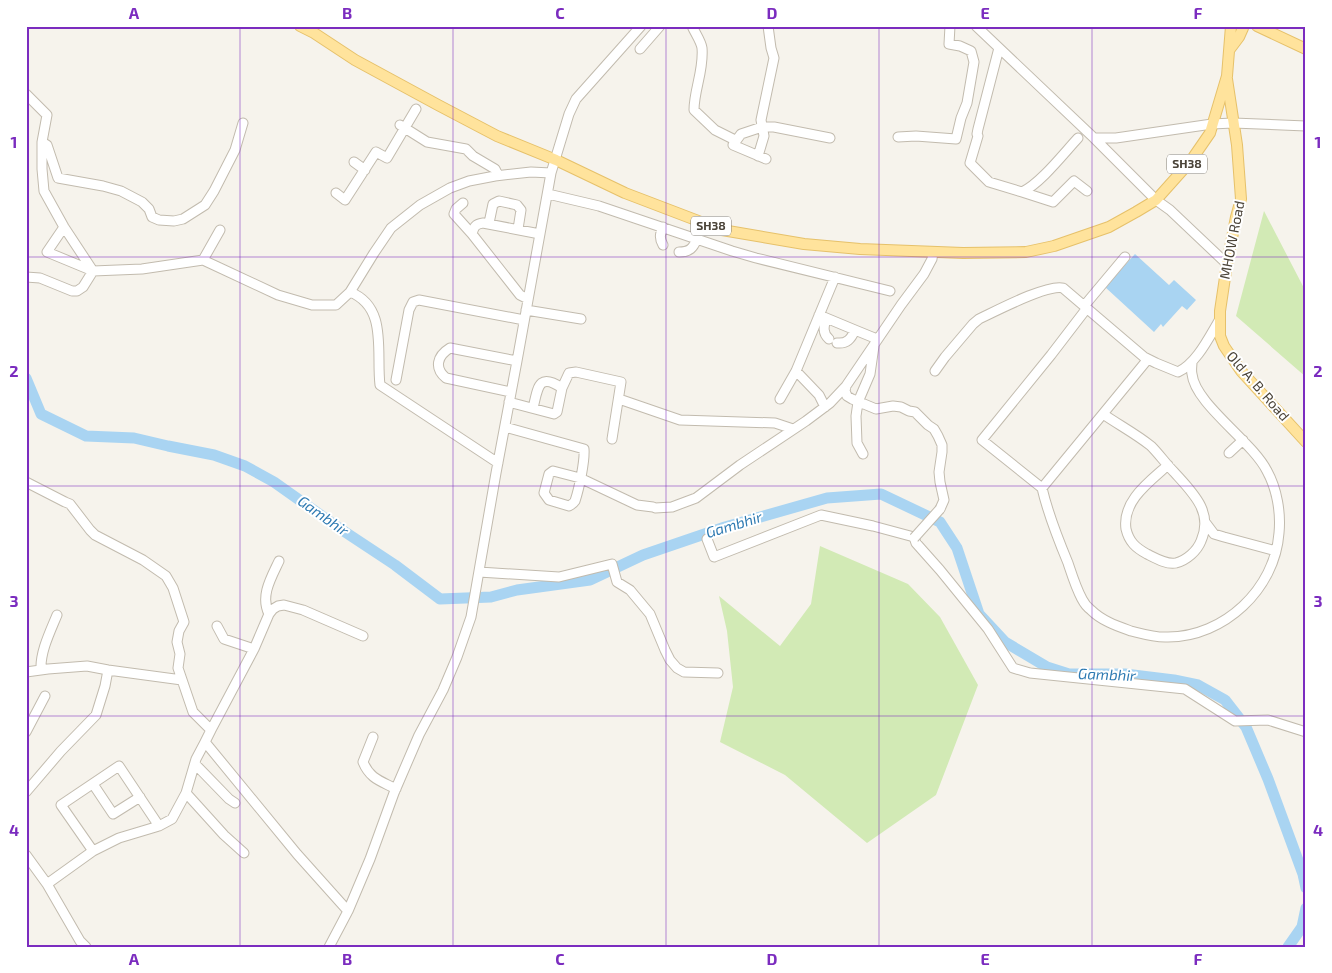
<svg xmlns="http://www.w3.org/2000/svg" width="1332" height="973" font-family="'Exo 2',sans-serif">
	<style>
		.green { fill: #d2eab5 }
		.water { fill: #a9d4f2 }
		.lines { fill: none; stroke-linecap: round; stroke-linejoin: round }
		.river { stroke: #a9d4f2; stroke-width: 11 }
		.minor-casing { stroke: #c2bbae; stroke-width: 11 }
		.major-casing { stroke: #e6c16a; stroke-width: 12 }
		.minor { stroke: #fff; stroke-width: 9 }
		.major { stroke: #ffe39c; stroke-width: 10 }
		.minor-bridge-casing { stroke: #c2bbae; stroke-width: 11; stroke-linecap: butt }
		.minor-bridge { stroke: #fff; stroke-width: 9 }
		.grid { fill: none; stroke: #7b2cbf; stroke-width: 1; stroke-opacity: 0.55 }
		.labels { text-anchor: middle; stroke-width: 4; stroke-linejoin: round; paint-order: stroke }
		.shield { fill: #fff; stroke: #817c74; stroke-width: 1 }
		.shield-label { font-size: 12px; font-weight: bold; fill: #4b4439 }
		.street-label { font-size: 14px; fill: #4b4439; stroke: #fff }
		.water-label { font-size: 15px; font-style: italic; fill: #2e7ab2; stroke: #fff }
		.neatline { fill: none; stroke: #7b2cbf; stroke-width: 2 }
		.grid-label { font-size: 16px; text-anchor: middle; font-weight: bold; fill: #7b2cbf }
	</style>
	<rect width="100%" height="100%" fill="#f6f3ec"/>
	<path class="green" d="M1264 211 1306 292V377L1236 316Z
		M820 546 908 584 940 617 978 685 936 795 867 843 785 775 720 742 733 687 727 631 719 596 780 646 811 604Z"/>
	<path class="water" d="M1135 254 1169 285 1174 280 1196 300 1187 310 1182 306 1163 327 1161 324 1154 332 1105 287Z"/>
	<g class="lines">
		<path class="river" d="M26 378 41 414 86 436 134 438 168 446 214 455 245 466 274 482 336 526 395 565 440 599 491 597 517 590 590 580 643 555 725 527 827 498 881 494 940 522 957 548 979 614 1005 642 1047 667 1069 674H1125L1174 680 1198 685 1225 700 1246 727 1268 779 1303 874 1306 888
			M1288 947 1302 927 1306 908"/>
		<g class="minor-casing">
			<path id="minor" d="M692 26C695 33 701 41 702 48 704 70 694 90 694 110L715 130 735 140
				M976 26 1094 138 1156 200 1170 210 1227 264
				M999 48 978 129 977 134 978 136 970 163 989 182 1022 192C1040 184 1064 153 1078 138
				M640 49 660 26
				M26 94 47 115 42 142V169L44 191 64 227 93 271 142 269 203 260 278 295 312 305H336L350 292 374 253 391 228 420 205 450 188 469 181 495 176 531 172 551 173 569 114 576 99 641 26
				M400 125 427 142 466 149 473 156 495 169 498 175
				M898 137 916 136 956 139 961 118 967 103 974 62 971 51 960 46 949 44 950 26
				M1094 138H1116L1212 124 1233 123 1306 126
				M42 142 47 145 58 178 103 186 121 191 142 202 149 209 152 217 159 220 174 221 183 219 205 205 214 191 235 150 243 123
				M758 156 764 136 761 120 774 58 771 48 768 26
				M766 159 733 145 741 134 762 127H774L830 138
				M354 162 365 170
				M1022 192 1053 202 1074 181 1087 191
				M336 193 345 200 376 152 387 158 416 109
				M548 194 599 206 732 251 756 258 890 291
				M463 203 456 209 454 214 472 234
				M489 223 493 204 499 201 517 205 521 210 518 229
				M663 245C659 238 660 234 663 227
				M679 252C690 252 693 248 697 239
				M203 260 220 230
				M26 277 40 278 72 291H77L83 287 93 271 47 252 64 227
				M350 292C388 307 376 352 380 385L498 463
				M528 299 520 295 472 234C474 227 475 224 483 223L540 234
				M1084 306 1125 257
				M1087 308 1051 355 982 440 1042 488C1048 514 1058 539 1068 563 1072 575 1076 588 1082 599 1084 603 1087 607 1091 610 1102 621 1117 626 1131 631 1143 634 1156 638 1168 637 1224 637 1275 589 1279 533 1281 513 1277 489 1267 471 1252 441 1195 404 1192 374 1191 370 1192 366 1192 362
				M526 310 581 319
				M819 315 855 330C851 339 847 344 837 343
				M826 318C824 326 822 333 829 339
				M855 330 877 339
				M796 371 819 395 825 407
				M935 371 945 357 973 324 979 319C996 311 1047 284 1063 288L1144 357 1156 363 1178 372C1197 363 1209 337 1220 319
				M396 380 409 310 413 302 419 300 524 320
				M846 386 845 391 847 396 852 399 876 409 893 406 901 407 909 411 915 412 928 425 934 429 938 436 942 445V452L939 472 940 482 944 500 940 509
				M562 388 569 373 576 372 621 382 612 439
				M511 392 446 378C434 368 437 356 450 348L517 361
				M619 399 680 420 775 423 793 429
				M780 399 796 371 835 277
				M509 402 554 414 557 412 562 388C538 372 538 388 533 408
				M1103 414C1119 425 1136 434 1151 446 1159 454 1166 464 1174 472 1192 492 1214 512 1201 541 1197 551 1187 560 1176 563 1167 565 1155 558 1147 554 1136 548 1129 542 1126 529 1122 501 1149 482 1168 465
				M505 427 584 449C585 461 579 489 575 501 573 504 572 504 569 506L549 500 544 493 549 474 553 471 580 478 637 505 653 507
				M1229 453 1243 440
				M863 454 857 443 856 416 858 402 870 374 874 346
				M26 482 65 502 70 504 90 530 95 535 143 560 166 576 173 588 184 622 179 631 177 642 180 654 178 668 193 712 211 730 205 742 297 854 348 911 370 859 394 793 419 735 443 690 457 657 471 617 496 473 517 361 551 173
				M1042 488 1148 359
				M655 508 672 507 696 498 740 465 806 421 830 403 846 386 901 305 924 274 932 259 933 252
				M1205 522 1214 534 1224 537 1276 551
				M707 539 714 557 821 515 873 526 914 537 916 543 940 570 988 629 1013 668 1030 673 1185 689 1235 721 1268 720 1306 732
				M479 572 559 577 612 564 617 582 630 590 650 614 665 650 670 660 677 668 684 672 718 673
				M269 614 273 609 278 606 284 605 303 610 363 636
				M217 626 224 639 254 649
				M41 670C40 652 50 632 57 615
				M26 672 48 669 87 666 108 670 182 680
				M211 730 254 649 269 614C260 596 271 578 279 561
				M26 732 45 696
				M373 737 363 762C370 779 381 781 396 789
				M195 764 229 799 235 803
				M93 784 113 814 140 797
				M26 792 61 751 96 715 105 686 108 670
				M186 793 224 835 244 853
				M93 851 61 805 119 766 159 826
				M26 855 47 884 80 941 86 947
				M47 884 93 851 119 838 159 826 172 819 186 793 196 759 205 742
				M329 947 348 911"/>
		</g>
		<g class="major-casing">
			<path id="major" d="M300 26 314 33 355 60 438 105 497 136 556 160 625 193 722 230 804 244 860 249 963 253 1026 252 1054 246 1109 227 1136 212 1156 200 1190 162 1210 133 1227 76 1231 26
				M1257 26 1306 49
				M1230 49 1239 37 1243 28
				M1227 79 1237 145 1241 199 1236 217 1227 264 1220 311V336L1224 346 1241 371 1306 442"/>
		</g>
		<use href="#minor" class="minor"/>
		<use href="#major" class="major"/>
		<g class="minor-bridge-casing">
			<path id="minor-bridge" d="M914 538 940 509"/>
		</g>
		<use href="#minor-bridge" class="minor-bridge"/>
	</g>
	<path class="grid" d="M240 26V947M453 26V947M666 26V947M879 26V947M1092 26V947M26 257H1306M26 486H1306M26 716H1306"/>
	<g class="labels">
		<g class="shield">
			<rect x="1167" y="154.5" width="40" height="19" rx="4"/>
			<rect x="691" y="216.5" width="40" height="19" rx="4"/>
		</g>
		<g class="shield-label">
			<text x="1187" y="168">SH38</text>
			<text x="711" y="230">SH38</text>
		</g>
		<g class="street-label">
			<text transform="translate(1232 240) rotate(-79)" y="5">MHOW Road</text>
			<text transform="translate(1258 386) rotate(49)" y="5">Old A. B. Road</text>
		</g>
		<g class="water-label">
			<text transform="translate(323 516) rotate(35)" y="5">Gambhir</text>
			<text transform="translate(734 525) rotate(-17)" y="5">Gambhir</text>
			<text transform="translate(1107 675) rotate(2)" y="5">Gambhir</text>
		</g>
	</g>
	<rect width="1332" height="973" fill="none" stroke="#ffffff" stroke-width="55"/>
	<rect x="28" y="28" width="1276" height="918" class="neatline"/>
	<g class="grid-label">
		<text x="134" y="19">A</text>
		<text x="347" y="19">B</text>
		<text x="560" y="19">C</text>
		<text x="772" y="19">D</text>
		<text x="985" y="19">E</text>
		<text x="1198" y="19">F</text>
		<text x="14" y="148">1</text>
		<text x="1318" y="148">1</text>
		<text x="14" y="377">2</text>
		<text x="1318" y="377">2</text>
		<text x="14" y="607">3</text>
		<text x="1318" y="607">3</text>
		<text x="14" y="836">4</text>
		<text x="1318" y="836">4</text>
		<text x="134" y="965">A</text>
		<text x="347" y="965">B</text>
		<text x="560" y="965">C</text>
		<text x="772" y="965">D</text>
		<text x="985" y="965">E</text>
		<text x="1198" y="965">F</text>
	</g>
</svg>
